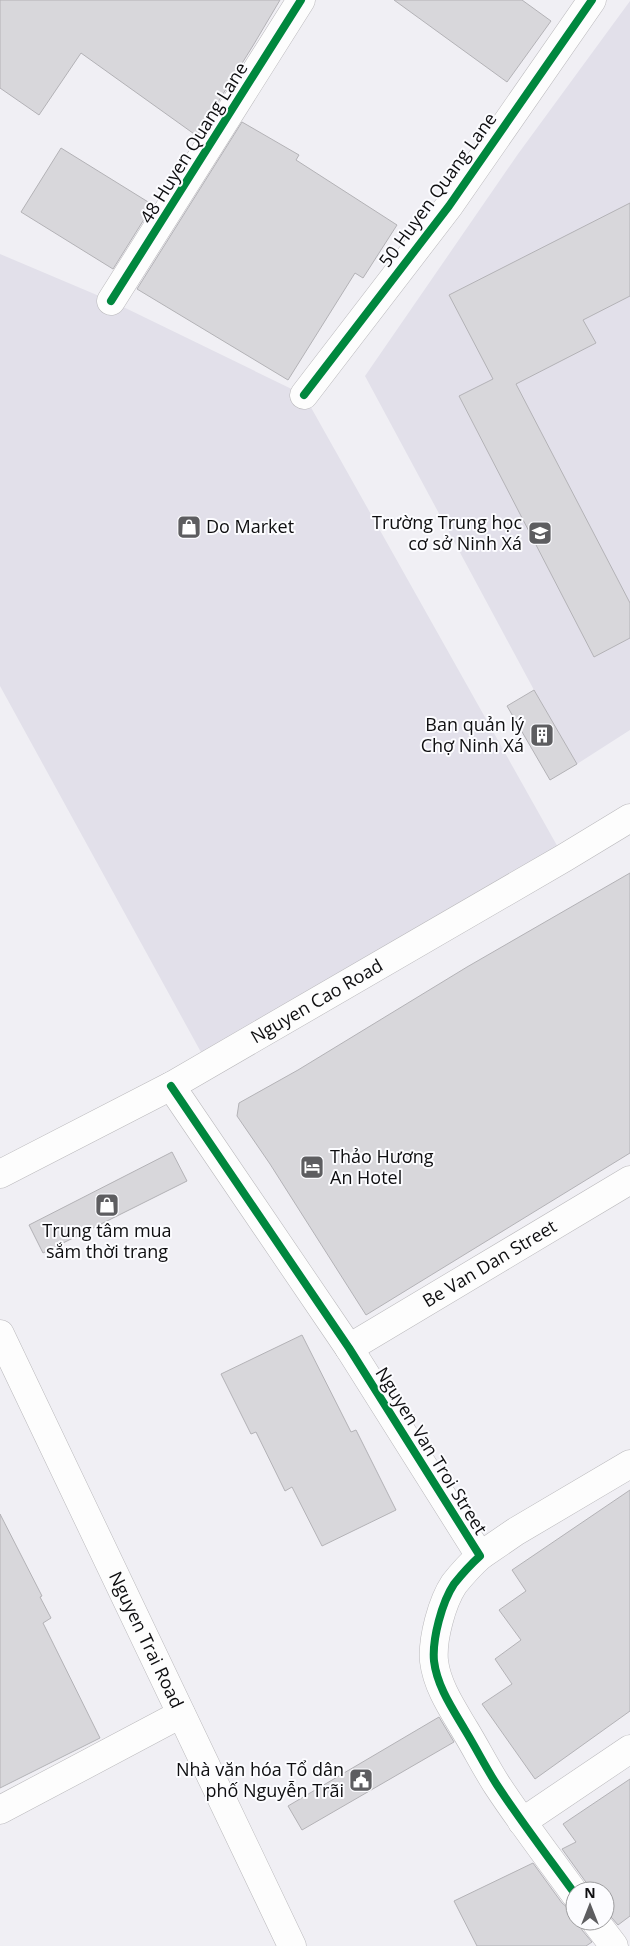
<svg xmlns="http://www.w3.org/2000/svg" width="630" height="1946" font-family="'Open Sans',sans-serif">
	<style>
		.built { fill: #e2e0ea }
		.building { fill: #d8d7db; stroke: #b3b2b6 }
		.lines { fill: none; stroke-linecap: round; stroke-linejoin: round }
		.street-casing { stroke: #bab9bc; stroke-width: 29 }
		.secondary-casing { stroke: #bab9bc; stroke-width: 29 }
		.street { stroke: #fdfdfd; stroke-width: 28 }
		.secondary { stroke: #fdfdfd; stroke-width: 28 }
		.cycleway-casing { stroke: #fcfcff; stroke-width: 11 }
		.cycleway { stroke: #00873e; stroke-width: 8 }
		.labels { text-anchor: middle; stroke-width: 4; stroke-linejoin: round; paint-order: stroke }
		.street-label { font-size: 18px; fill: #0e0e10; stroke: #fcfcff }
		.poi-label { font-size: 18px; fill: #0e0e10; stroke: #fcfcff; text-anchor: end }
	</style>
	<rect width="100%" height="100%" fill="#f0eff4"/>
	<path class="built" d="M630 1V730L577 764 534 690 365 376 518 154Z
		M0 254 111 301 304 395 564 858 208 1065 0 686Z"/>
	<path class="building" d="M0 0H280L254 44 197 136 81 53 39 115 0 88Z
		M394 0H522L551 21 507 82Z
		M242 122 299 155 296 160 397 225 363 278 355 273 288 380 137 289Z
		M61 148 153 205 113 269 21 212Z
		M630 203V296L583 320 596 343 516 384 630 603V638L594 657 459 396 493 379 449 295Z
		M534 690 577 764 550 780 507 706Z
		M630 873V1153L366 1315 270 1164 237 1116 239 1103 298 1070 467 967Z
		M172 1152 187 1181 43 1253 29 1225Z
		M302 1335 351 1432 356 1430 396 1510 322 1546 292 1487 285 1491 256 1432 251 1434 221 1374Z
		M630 1490V1711L535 1779 482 1704 512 1684 495 1659 521 1640 499 1610 526 1591 512 1570Z
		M0 1514 42 1596 40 1597 51 1618 43 1623 100 1738 0 1788Z
		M439 1717 454 1742 302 1830 288 1806Z
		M630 1779V1916L618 1925 605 1910V1891H590L588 1885 562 1849 576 1842 563 1824Z
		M533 1863 562 1903 568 1908 575 1909V1921H580L582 1930 592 1942 586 1946H477L454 1901Z"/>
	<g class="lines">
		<g class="street-casing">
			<g id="street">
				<path d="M111 301 301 0"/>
				<path d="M304 395 449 206 592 0"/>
				<path d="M171 1086 349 1348 480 1556C470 1565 462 1574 454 1584 442 1602 432 1639 434 1661 437 1686 452 1708 465 1730 476 1748 486 1768 497 1785 522 1823 549 1858 575 1894"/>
				<path id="s1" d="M349 1348 630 1180"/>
				<path d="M480 1556 515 1532 630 1464"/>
				<path d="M0 1810 181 1714"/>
				<path d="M522 1822 630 1749"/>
				<path d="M595 1921 614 1946"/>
			</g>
		</g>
		<g class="secondary-casing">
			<g id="secondary">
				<path id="s2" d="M0 1174 171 1086 564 858 630 818"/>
				<path id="s3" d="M0 1334 292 1946"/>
			</g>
		</g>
		<use href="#street" class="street"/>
		<use href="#secondary" class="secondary"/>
		<g class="cycleway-casing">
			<path id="cycleway" d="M111 301 301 0
				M304 395 449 206 592 0
				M171 1086 349 1348 480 1556C470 1565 462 1574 454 1584 442 1602 432 1639 434 1661 437 1686 452 1708 465 1730 476 1748 486 1768 497 1785 522 1823 549 1858 575 1894"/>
		</g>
		<use href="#cycleway" class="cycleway"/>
	</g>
	<defs>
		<g id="shop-square" transform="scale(1.25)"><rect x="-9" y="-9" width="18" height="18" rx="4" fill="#5d5d60" stroke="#fcfcff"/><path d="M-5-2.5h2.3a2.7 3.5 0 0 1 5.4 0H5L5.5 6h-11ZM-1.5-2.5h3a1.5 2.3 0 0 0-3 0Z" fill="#fff"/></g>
		<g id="school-square" transform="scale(1.25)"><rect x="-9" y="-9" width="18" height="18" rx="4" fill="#5d5d60" stroke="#fcfcff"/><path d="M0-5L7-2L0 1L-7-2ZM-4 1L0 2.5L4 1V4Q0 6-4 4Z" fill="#fff"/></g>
		<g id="building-square" transform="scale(1.25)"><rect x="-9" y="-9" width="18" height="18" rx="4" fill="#5d5d60" stroke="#fcfcff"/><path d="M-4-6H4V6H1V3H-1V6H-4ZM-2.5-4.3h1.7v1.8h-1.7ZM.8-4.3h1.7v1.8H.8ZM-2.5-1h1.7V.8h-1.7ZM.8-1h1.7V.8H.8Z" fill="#fff"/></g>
		<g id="hotel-square" transform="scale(1.25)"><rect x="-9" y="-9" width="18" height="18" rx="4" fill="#5d5d60" stroke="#fcfcff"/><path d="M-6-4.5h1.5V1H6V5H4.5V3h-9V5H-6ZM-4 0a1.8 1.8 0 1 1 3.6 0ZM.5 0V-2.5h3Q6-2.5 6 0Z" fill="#fff"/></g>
		<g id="civic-square" transform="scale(1.25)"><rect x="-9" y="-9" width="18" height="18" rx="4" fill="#5d5d60" stroke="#fcfcff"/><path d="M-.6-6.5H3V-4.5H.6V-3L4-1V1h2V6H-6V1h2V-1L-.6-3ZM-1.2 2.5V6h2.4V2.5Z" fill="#fff"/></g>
	</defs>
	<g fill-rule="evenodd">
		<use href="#shop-square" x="189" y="527"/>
		<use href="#school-square" x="540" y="533"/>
		<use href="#building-square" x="542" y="735"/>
		<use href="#hotel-square" x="312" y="1167"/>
		<use href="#shop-square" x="107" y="1205"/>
		<use href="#civic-square" x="361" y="1780"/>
	</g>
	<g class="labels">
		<g class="street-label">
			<text transform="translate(194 143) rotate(-58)" y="6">48 Huyen Quang Lane</text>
			<text transform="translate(438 190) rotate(-54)" y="6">50 Huyen Quang Lane</text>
			<text dy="6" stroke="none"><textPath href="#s2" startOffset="361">Nguyen Cao Road</textPath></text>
			<text dy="6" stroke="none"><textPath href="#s1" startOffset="164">Be Van Dan Street</textPath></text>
			<text transform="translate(431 1451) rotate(58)" y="6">Nguyen Van Troi Street</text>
			<text dy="6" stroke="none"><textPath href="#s3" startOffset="339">Nguyen Trai Road</textPath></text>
		</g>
		<g class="poi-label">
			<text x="522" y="529">Trường Trung học<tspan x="522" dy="21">cơ sở Ninh Xá</tspan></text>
			<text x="206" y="533" text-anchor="start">Do Market</text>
			<text x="524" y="731">Ban quản lý<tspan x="524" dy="21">Chợ Ninh Xá</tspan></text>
			<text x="330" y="1163" text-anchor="start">Thảo Hương<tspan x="330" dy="21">An Hotel</tspan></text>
			<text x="107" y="1237" text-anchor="middle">Trung tâm mua<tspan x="107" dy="21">sắm thời trang</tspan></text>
			<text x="344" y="1776">Nhà văn hóa Tổ dân<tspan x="344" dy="21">phố Nguyễn Trãi</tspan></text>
		</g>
	</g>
	<g transform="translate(590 1906)"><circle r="24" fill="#fcfcff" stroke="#9d9d9f"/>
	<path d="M0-4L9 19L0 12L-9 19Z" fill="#5d5d60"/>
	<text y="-8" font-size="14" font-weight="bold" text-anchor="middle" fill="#0e0e10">N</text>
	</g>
</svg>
